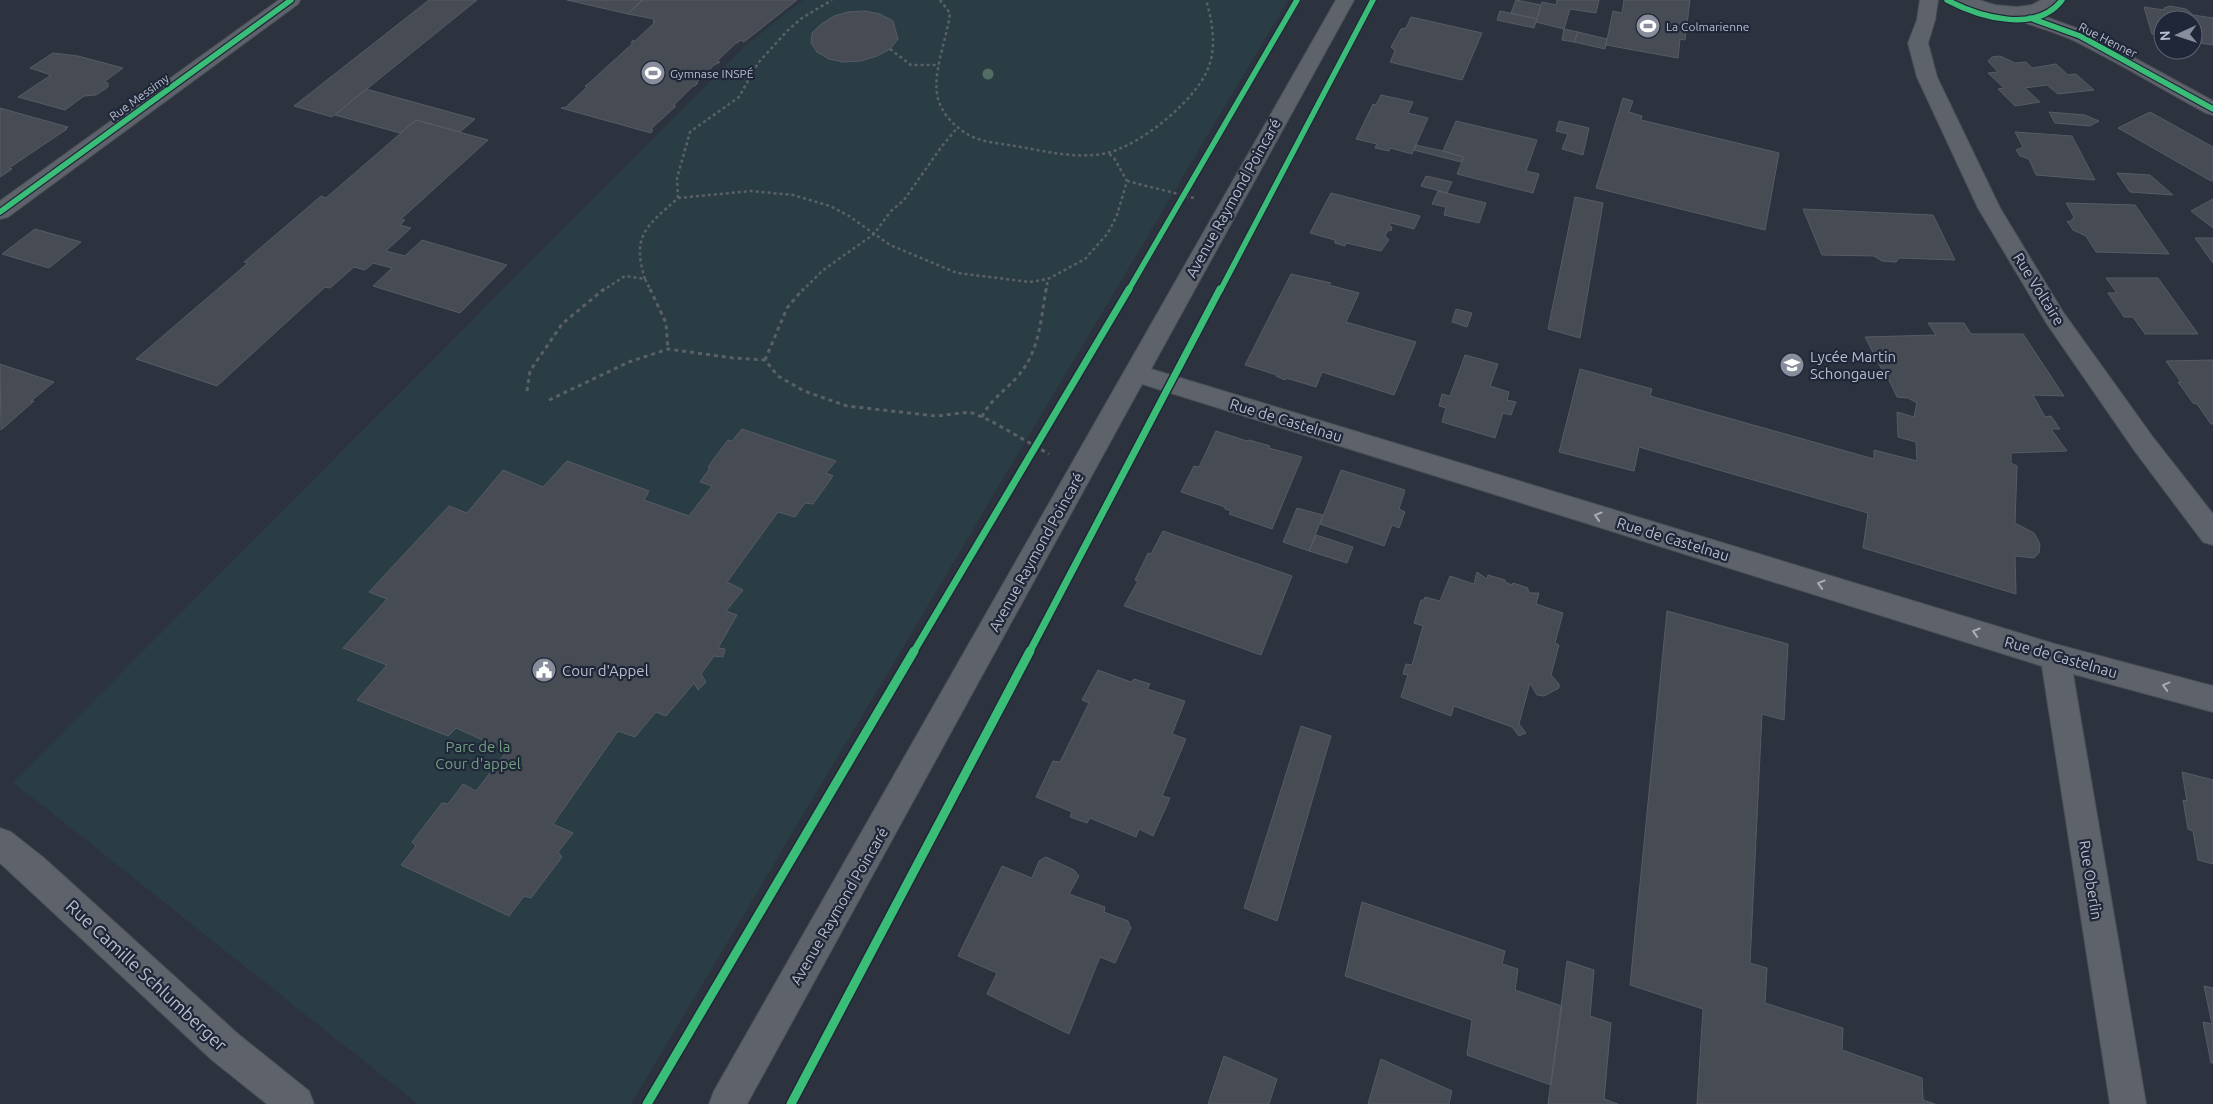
<svg xmlns="http://www.w3.org/2000/svg" width="2213" height="1104" viewBox="0 0 2213 1104" font-family="Ubuntu,sans-serif">
<style>
.green{fill:#2a3d44}
.building{fill:#464b54;stroke:#565b65}
.lines{fill:none;stroke-linecap:round;stroke-linejoin:round}
.minor-casing{stroke:#4a4e56;stroke-width:2}
.path-far1{stroke:#5b6067;stroke-width:2.5;stroke-dasharray:3 3;stroke-linecap:butt}
.path{stroke:#5b6067;stroke-width:3;stroke-dasharray:4 4;stroke-linecap:butt}
.minor{fill:#5e626b;fill-rule:evenodd}
.cycleway-far2-casing{stroke:#202739;stroke-width:8}
.cycleway-far1-casing{stroke:#202739;stroke-width:10}
.cycleway-casing{stroke:#202739;stroke-width:12}
.cycleway-far2{stroke:#3abd76;stroke-width:5.5}
.cycleway-far1{stroke:#3abd76;stroke-width:7}
.cycleway{stroke:#3abd76;stroke-width:9}
.tree{fill:#526e62}
.oneway{stroke:#a7acb9}
.labels{text-anchor:middle;dominant-baseline:central;stroke-width:4.5;stroke-linejoin:round;paint-order:stroke}
.far-poi-label{font-size:12px;fill:#b9becd;stroke:#202739;text-anchor:start}
.far-street-label{font-size:12px;fill:#b9becd;stroke:#202739}
.street-label{font-size:15px;fill:#b9becd;stroke:#202739}
.poi-label{font-size:15px;fill:#b9becd;stroke:#202739;text-anchor:start}
.park-label{font-size:15px;fill:#709e80;stroke:#202739}
.near-street-label{font-size:18px;fill:#b9becd;stroke:#202739}
</style>
<rect width="100%" height="100%" fill="#2d333e"/>
<path class="green" d="M803,0H1288L631,1104H418L13,782L746,45Z"/>
<path class="building" d="M429,0H477L332,117L294,106Z
M567,0H642L628,14Z
M643,0H797L744,42L740,40L738,43H736L717,61L720,62L717,64H715L696,83H698L695,86H693L673,106H676L651,129L653,130L651,133L561,108L566,107L587,87L585,86L588,84L633,43H631L633,40L635,41L655,22H653L654,19L628,14Z
M1516,0L1541,5L1537,19L1511,13Z
M1557,0H1599L1596,13L1570,9L1564,29L1536,22L1542,2L1556,5Z
M1624,0H1690L1685,40L1680,39L1678,58L1606,45L1613,11L1622,13Z
M2170,6L2186,9L2193,15L2213,18V45L2193,42V20H2163V36L2152,34L2144,7L2164,10V8Z
M865,11L880,14L893,21L898,39L890,49L877,56L861,61L843,62L829,59L817,52L811,43L812,33L820,25L834,16L848,12Z
M1500,11L1537,19L1534,28L1497,20Z
M1411,17L1482,33L1462,80L1390,62L1395,51L1391,47L1401,29L1406,28Z
M1564,29L1578,32L1574,42L1562,40Z
M1578,32L1607,39L1605,49L1574,42Z
M53,53L78,56L123,68L104,82L108,83V87L96,95L84,96L65,110L18,97L51,75L30,68Z
M2000,56L2015,63L2026,62L2032,68L2056,64L2068,75L2076,74L2094,90L2058,94L2047,85L2025,88L2040,102L2015,106L1998,89L2004,88L1988,73L1998,72L1988,61L1992,57Z
M366,89L475,119L460,132L416,120L400,133L335,115Z
M1381,95L1413,102L1408,113L1428,118L1412,154L1390,148L1389,151L1375,148L1377,144L1356,139L1373,104L1376,105Z
M1623,98L1633,101L1629,112L1642,116L1641,120L1779,153L1765,230L1596,188Z
M0,108L68,127L65,128L67,129L9,168L12,169L0,177Z
M2049,112L2085,115L2099,121L2090,126L2055,123Z
M2150,112L2213,147V180L2211,181L2118,128Z
M416,120L488,140L401,219L405,220L400,225L411,228L386,251L405,256L422,240L507,265L460,313L373,286L392,268L373,263L365,270L354,267L330,288L325,287L217,386L136,359L248,263L244,262L321,196L326,198Z
M1456,121L1537,140L1526,171L1539,174L1533,193L1457,174L1464,157L1443,151Z
M1559,121L1589,128L1583,155L1562,149L1568,134L1556,131Z
M2015,132L2072,136L2095,180L2036,175L2029,159L2020,156L2016,150L2023,147Z
M1416,145L1443,151L1464,157L1461,162L1414,150Z
M2117,173L2150,175L2173,195L2130,192Z
M1426,176L1452,182L1447,193L1421,186Z
M1438,191L1486,203L1479,223L1444,215L1446,207L1432,204Z
M1331,193L1420,216L1414,229L1391,223L1389,226L1392,227L1391,231L1388,230L1385,236L1389,240L1381,251L1346,243L1345,246L1335,243V240L1310,233Z
M1575,197L1603,203L1580,338L1548,329Z
M2213,199V228L2191,211Z
M2066,203L2135,205L2169,254L2096,252L2086,236L2073,230L2067,221L2070,222L2074,217Z
M1803,209L1933,215L1955,260L1899,258L1896,262L1882,261L1874,256L1822,255Z
M35,229L81,242L49,268L2,254Z
M2195,238H2213V263Z
M1291,274L1331,283L1329,285L1359,293L1346,322L1416,342L1394,395L1322,372L1316,387L1286,378L1285,380L1276,376L1277,375L1245,365Z
M2106,278H2158L2198,334H2145L2133,317H2124L2108,293H2117Z
M1456,309L1472,313L1467,327L1452,322Z
M1928,323H1964L1971,334H2023L2064,396L2033,395L2045,417L2051,416L2060,429H2051L2067,451L2011,453V463L2017,466L2015,523L2034,533L2040,544L2039,553L2034,558L2015,556L2016,594L1863,548L1868,513L1639,447L1634,471L1559,452L1580,369L1652,389L1650,396L1874,459V450L1917,461L1916,442L1898,437L1897,412L1914,417L1917,403L1908,398L1897,397L1889,380H1874L1870,372L1884,374L1865,337L1936,335Z
M1465,355L1498,364L1490,386L1509,392L1507,400L1516,402L1511,415L1503,413L1495,438L1442,422L1446,408L1439,406L1442,394L1450,396Z
M2213,360V424H2211L2197,404L2193,403L2178,382H2181L2166,361Z
M0,364L54,382L31,401H34L1,430Z
M742,429L836,461L826,473L833,476L813,504L805,503L795,517L778,512L727,582L743,590L726,611L737,615L718,648L725,649L723,657L714,656L701,674L706,682L698,690L694,683L666,716L656,712L635,737L618,731L553,824L573,833L558,852L562,857L531,898L524,896L509,916L401,865L416,846L412,842L442,803L448,804L463,784L476,791L507,751L456,728L448,736L357,700L387,665L343,648L387,599L369,592L449,506L467,513L503,470L543,487L567,461L649,491L644,500L689,516L712,486L700,482L710,468L708,467L728,440L732,441Z
M1216,431L1247,441L1249,440L1270,446L1269,448L1302,457L1272,529L1229,514L1231,511L1225,509V507L1181,492L1194,466L1199,467Z
M1341,470L1405,490L1399,509L1405,512L1399,528L1392,525L1384,546L1320,524Z
M1297,508L1323,515L1309,551L1283,542Z
M1163,531L1292,576L1261,655L1124,606L1138,581L1135,580L1148,553L1151,554Z
M1316,535L1353,547L1347,563L1309,551Z
M1477,572L1487,579L1488,575L1505,580V582L1512,585L1513,583L1528,588V591L1531,593H1539L1536,604L1563,613L1555,643L1559,645L1551,675L1559,684V688L1544,696L1537,695L1530,683L1519,724L1526,733L1519,736L1512,727L1454,706L1451,716L1401,697L1408,675L1403,674L1406,664L1412,665L1423,626L1414,623L1421,600H1424L1425,597L1440,601L1450,576L1474,584Z
M1667,611L1788,644L1784,720L1762,714L1750,963L1767,968L1765,1003L1843,1028L1842,1050L1922,1078L1923,1100L1935,1104H1697L1703,1009L1630,985Z
M1098,670L1131,682L1134,679L1150,684L1147,689L1185,701L1172,734L1186,739L1162,796L1170,798L1153,836L1139,829L1136,837L1090,818L1087,823L1070,817L1072,812L1036,797L1053,761L1060,762L1089,703L1082,700Z
M1301,726L1331,736L1277,921L1244,908Z
M2182,772L2213,780V864L2198,860L2193,831L2188,829L2183,800L2187,801Z
M1046,857L1074,870L1079,876L1069,894L1105,907L1104,912L1128,921L1131,928L1115,963L1100,957L1069,1034L987,994L997,973L958,956L1002,866L1032,878L1039,861Z
M1362,902L1505,951L1502,964L1518,969L1515,990L1562,1006L1551,1085L1467,1055L1472,1020L1345,976Z
M1567,961L1594,970L1590,1016L1611,1023L1604,1099L1618,1104H1548Z
M2204,986L2213,988V1063H2211L2203,1022L2212,1024Z
M1224,1056L1277,1079L1269,1104H1208Z
M1381,1059L1452,1091L1449,1104H1368Z"/>
<g class="lines">
<defs>
<path id="minor" d="M279,0H300L298,4L8,217L0,219V201Z
M1336,0H1354L1151,369L2055,644L2213,686V712L2073,674L2146,1104H2110L2042,666L1142,384L747,1104H709L714,1091Z
M1920,0H1938L1935,20L1928,43L1937,77L2000,208L2063,312L2152,436L2213,514V545L2203,542L2134,450L2047,324L1978,208L1917,77L1908,43L1917,20Z
M1953,0H1979L1995,5L2017,7L2032,5L2041,0H2059L2056,8L2038,14L2087,32L2213,101V115L2206,113C2162,89 2119,63 2075,41C2058,33 2039,28 2021,21C2004,15 1963,16 1953,0Z
M0,828L11,832L44,858L238,1034L309,1091L314,1104H267L212,1060L0,863Z"/>
</defs>
<use href="#minor" class="minor-casing"/>
<path class="path-far1" d="M940,0L950,13C947,40 930,77 939,102C944,116 956,128 969,135C981,142 996,143 1009,145C1041,150 1075,160 1107,153C1141,145 1200,98 1210,63C1216,43 1212,20 1206,0
M890,49L911,65H939
M1127,181L1194,198
M678,198L751,191L793,195L830,206L849,216L890,245L957,273L1030,282L1048,279L1085,259L1108,233L1117,215L1127,181L1114,158L1108,153
M645,279C631,235 647,226 678,198L677,178L690,132L739,97L758,63L788,30L802,18L832,0
M602,291L625,276L645,279L651,291
M802,291L822,271L874,234L891,211L904,200L942,146L958,127
M1046,291L1048,279"/>
<path class="path" d="M650,289L666,323L668,349
M765,360L787,308L803,289
M527,391L530,371L562,324L604,289
M549,400L629,362L668,349L733,358L765,360L778,376L804,391L847,406L936,416L970,412L991,421L1049,454
M982,417C990,400 1005,391 1018,376C1039,352 1041,320 1046,289"/>
<use href="#minor" class="minor"/>
<defs>
<path id="cycleway-far2" d="M1947,0C1979,17 2036,34 2062,0
M2030,18L2080,36L2213,109
M0,212L291,0
M1128,291L1297,0
M1220,291L1373,0"/>
<path id="cycleway-far1" d="M913,653L1129,289
M1029,653L1220,289"/>
<path id="cycleway" d="M647,1104L914,651
M791,1104L1030,651"/>
</defs>
<use href="#cycleway-far2" class="cycleway-far2-casing"/>
<use href="#cycleway-far1" class="cycleway-far1-casing"/>
<use href="#cycleway" class="cycleway-casing"/>
<use href="#cycleway-far2" class="cycleway-far2"/>
<use href="#cycleway-far1" class="cycleway-far1"/>
<use href="#cycleway" class="cycleway"/>
</g>
<circle class="tree" cx="988" cy="74" r="5.5"/>
<defs><path id="oneway-chevron" d="M-2-3.5L2.5 0L-2 3.5" fill="none" stroke-width="1.6" stroke-linecap="round" stroke-linejoin="round" transform="scale(1.25)"/></defs>
<g class="oneway">
<use href="#oneway-chevron" transform="translate(1598 516) rotate(-163)"/>
<use href="#oneway-chevron" transform="translate(1821 584) rotate(-163)"/>
<use href="#oneway-chevron" transform="translate(1976 632) rotate(-163)"/>
<use href="#oneway-chevron" transform="translate(2166 686) rotate(-165)"/>
</g>
<defs>
<symbol id="stadium-disc" viewBox="-11 -11 22 22"><circle r="9.5" fill="#888d9b" stroke="#202739"/><path d="M0-5a6.5 5 0 1 0 0 10a6.5 5 0 1 0 0-10ZM-3.5-1.8h7v3.6h-7Z" fill="#fff"/></symbol>
<symbol id="school-disc" viewBox="-11 -11 22 22"><circle r="9.5" fill="#888d9b" stroke="#202739"/><path d="M0-5L7-2L0 1L-7-2ZM-4 1L0 2.5L4 1V4Q0 6-4 4Z" fill="#fff"/></symbol>
<symbol id="civic-disc" viewBox="-11 -11 22 22"><circle r="9.5" fill="#888d9b" stroke="#202739"/><path d="M-.6-6.5H3V-4.5H.6V-3L4-1V1h2V6H-6V1h2V-1L-.6-3ZM-1.2 2.5V6h2.4V2.5Z" fill="#fff"/></symbol>
</defs>
<g fill-rule="evenodd">
<use href="#stadium-disc" x="1634" y="12" width="28" height="28"/>
<use href="#stadium-disc" x="639" y="59" width="28" height="28"/>
<use href="#school-disc" x="1778" y="351" width="28" height="28"/>
<use href="#civic-disc" x="530" y="656" width="28" height="28"/>
</g>
<g class="labels">
<g class="far-poi-label">
<text x="1666" y="26">La Colmarienne</text>
<text x="670" y="73">Gymnase INSPÉ</text>
</g>
<g class="far-street-label">
<text transform="translate(2108 40) rotate(27)">Rue Henner</text>
<text transform="translate(139 97) rotate(-36)">Rue Messimy</text>
</g>
<g class="street-label">
<text transform="translate(1233 198) rotate(-61)">Avenue Raymond Poincaré</text>
<text transform="translate(2039 289) rotate(58)">Rue Voltaire</text>
<text transform="translate(1286 420) rotate(17)">Rue de Castelnau</text>
<text transform="translate(1673 539) rotate(17)">Rue de Castelnau</text>
<text transform="translate(1036 552) rotate(-61)">Avenue Raymond Poincaré</text>
<text transform="translate(2061 657) rotate(16)">Rue de Castelnau</text>
<text transform="translate(2091 880) rotate(81)">Rue Oberlin</text>
<text transform="translate(839 906) rotate(-60)">Avenue Raymond Poincaré</text>
</g>
<g class="poi-label">
<text x="1810" y="356">Lycée Martin<tspan x="1810" dy="17">Schongauer</tspan></text>
<text x="562" y="670">Cour d'Appel</text>
</g>
<g class="park-label">
<text x="478" y="746">Parc de la<tspan x="478" dy="17">Cour d'appel</tspan></text>
</g>
<g class="near-street-label">
<text transform="translate(147 975) rotate(43)">Rue Camille Schlumberger</text>
</g>
</g>
<g transform="translate(2178 35) rotate(267)"><circle r="24" fill="#202739" stroke="#5d6374"/>
<path d="M0-4L9 19L0 12L-9 19Z" fill="#888d9b"/>
<text y="-8" font-size="14" font-weight="bold" text-anchor="middle" fill="#b9becd">N</text>
</g>
</svg>
